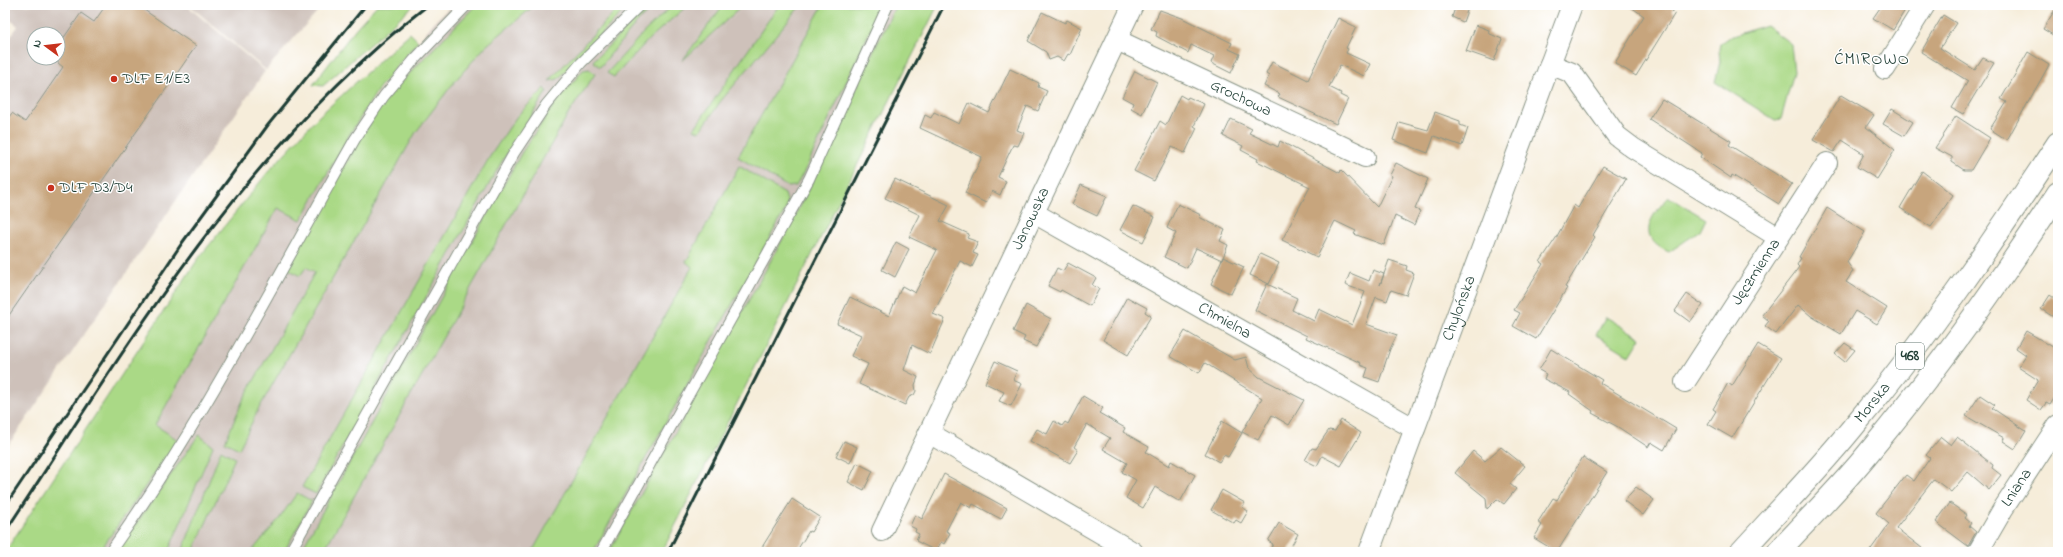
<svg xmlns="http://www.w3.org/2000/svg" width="2063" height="557" viewBox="0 0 2063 557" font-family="'Indie Flower',sans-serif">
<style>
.industrial{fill:#cec1ba;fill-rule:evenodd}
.green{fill:#aad986;stroke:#648b5d}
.building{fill:#c7a57d}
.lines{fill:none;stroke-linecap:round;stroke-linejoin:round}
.service-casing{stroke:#8a9587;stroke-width:12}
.minor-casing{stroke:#8a9587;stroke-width:22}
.primary-casing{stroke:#8a9587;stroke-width:24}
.service{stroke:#fff;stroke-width:10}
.minor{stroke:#fff;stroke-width:20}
.primary{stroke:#fff;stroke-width:22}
.rail{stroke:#1f3d34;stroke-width:3}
.poi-dot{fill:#c8321e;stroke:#fff;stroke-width:1.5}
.labels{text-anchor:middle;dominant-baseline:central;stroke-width:3;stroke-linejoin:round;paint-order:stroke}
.shield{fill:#fff;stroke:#627771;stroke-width:1}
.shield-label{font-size:15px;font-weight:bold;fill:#1f3d34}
.poi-label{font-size:16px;fill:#1f3d34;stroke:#fff;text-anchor:start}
.street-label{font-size:16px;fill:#1f3d34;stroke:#fff}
.neighbourhood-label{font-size:17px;letter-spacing:1px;fill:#1f3d34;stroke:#fff}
</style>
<rect width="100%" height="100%" fill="#fff"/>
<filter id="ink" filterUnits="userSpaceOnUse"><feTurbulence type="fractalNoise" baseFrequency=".025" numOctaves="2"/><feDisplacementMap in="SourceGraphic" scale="8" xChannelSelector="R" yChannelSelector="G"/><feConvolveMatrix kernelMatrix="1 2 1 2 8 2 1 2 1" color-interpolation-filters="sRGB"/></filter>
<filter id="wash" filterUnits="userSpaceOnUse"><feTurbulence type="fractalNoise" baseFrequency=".012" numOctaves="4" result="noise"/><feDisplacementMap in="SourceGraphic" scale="16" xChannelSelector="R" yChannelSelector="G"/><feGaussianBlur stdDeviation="0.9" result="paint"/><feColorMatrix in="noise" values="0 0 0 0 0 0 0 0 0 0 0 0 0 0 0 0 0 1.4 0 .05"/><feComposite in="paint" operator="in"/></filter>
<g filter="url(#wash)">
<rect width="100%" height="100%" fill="#f6edda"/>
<path class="industrial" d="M9,5H186L265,71L5,450V45L18,26L5,16V10ZM34,34H58V58H34Z
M189,5H323L266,70Z
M452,5H923L647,552H99L178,440L155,425L278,208L301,220L348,137L381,88L435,21Z"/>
<path class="green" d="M377,5H414L323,86L313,85L356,28Z
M476,5H535L486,46L455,81L416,132L258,410L239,449L225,442L243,400L315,272L306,267L300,276L288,269L357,144L382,104L402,81Z
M621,5H629L558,79L549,81Z
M650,5H656L640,19L600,67L593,61Z
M673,5H688L649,39L614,77L607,73L644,32Z
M725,5H743L682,61L721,8Z
M779,5H801L720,102L700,132L694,129Z
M823,5H882L806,168L796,186L788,187L738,157Z
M896,5H938L662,552H609L785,235L845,117L862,75Z
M1766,25L1791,44L1794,72L1781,119L1775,120L1715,82L1720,62L1719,49L1720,44L1730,37Z
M410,33L418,41L379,88L348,137L301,220L278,208L155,425L178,440L99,552H5L198,259L268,172L318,117Z
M589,69L595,74L567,116L323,552H300L522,152L554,105L583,70Z
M545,88L547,91L501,163L316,494L302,487L489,158L517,116Z
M739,166L785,194L788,204L783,214L593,552H532L692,267L686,262Z
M1669,197L1706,219L1700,231L1669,252C1636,238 1649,217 1669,197Z
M1606,317L1641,338L1630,356L1596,335Z
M199,435L213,446L168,552H116Z
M221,450L235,458L193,552H182Z
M297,493L312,501L284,552H251L279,519Z"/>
<g id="blocks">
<path class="building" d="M106,5H137L196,46L5,321V122L12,113L25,122L63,67L58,63V46L81,13L94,22Z
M1456,5L1468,8L1463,22L1452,17Z
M1628,5H1676L1672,11L1675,13L1636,76L1615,63L1644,16Z
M1882,5H1908L1893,30L1873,18Z
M2058,5V38L2043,29Z
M1160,10L1182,18L1232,43L1229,49L1240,54L1231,73L1211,63L1214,56L1191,45L1188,53L1156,36L1157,32L1151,29Z
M1042,12L1065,23L1067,20L1082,28L1070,55L1068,54L1064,61L1057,57L1049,60L1046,52L1028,41Z
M1943,15L1956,23L1940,48L1975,70L1983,58L1994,63L1963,114L1952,108L1968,81L1921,52Z
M1338,18L1356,27L1346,48L1348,49L1346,53L1370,64L1364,76L1340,65L1329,87L1341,93L1340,95L1348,99L1336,124L1278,97L1280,94L1264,86L1269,76L1266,74L1272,62L1308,80Z
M1476,25L1489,30L1488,33L1502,39L1494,61L1466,51Z
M2028,52L2049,65L2007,140L1990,129L2007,102L2001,99Z
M1010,69L1039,83L1038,87L1047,91L1038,111L1027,106L1017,130L1024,133L1018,146L1013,145L998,177L1006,181L1000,195L992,191L986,203L965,193L982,157L920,128L925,115L931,118L934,112L959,124L969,103L989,113Z
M1135,71L1157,82L1142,114L1131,108L1133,103L1122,97Z
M1180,95L1187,99L1188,97L1204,104L1194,126L1197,128L1185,153L1172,147L1154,181L1134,171L1160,121L1166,125Z
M1841,95L1874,115L1866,127L1895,150L1877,179L1857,167L1864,154L1842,140L1834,152L1813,140Z
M1662,99L1731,141L1729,145L1792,184L1779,204L1732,175L1731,178L1700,157L1702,153L1649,119Z
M1892,109L1913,122L1904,136L1883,124Z
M1435,112L1460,121V125L1468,128L1462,146L1434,136L1428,153L1393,140L1399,122L1428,130Z
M1956,116L1990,138L1971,170H1964L1952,162V157L1935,148Z
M1231,119L1252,129L1249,133L1278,147L1280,141L1340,173L1341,170L1377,207L1392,176L1390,175L1396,163L1428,179L1415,209L1420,211L1414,225L1395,216L1384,245L1354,234L1356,231L1335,221L1317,257L1282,240L1310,187L1257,161L1258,159L1241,150L1243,146L1223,136Z
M1603,166L1626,179L1593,235L1595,237L1565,287L1567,288L1536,339L1513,326L1520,313L1514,310L1543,264L1540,262L1556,238L1574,205L1578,208Z
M1922,171L1953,195L1931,227L1900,208Z
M895,179L949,205L940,221L969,234L967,238L978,242L973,253L978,255L972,267L960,261L933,314L945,319L930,354L912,345L904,370L918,377L915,385L916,391L914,395L909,397L905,405L859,384L868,364L851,356L861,335L837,324L850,297L889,316L902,286L915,293L937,250L909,237L920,215L885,198Z
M1081,185L1107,196L1097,216L1072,204Z
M1178,204L1201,215L1199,217L1225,230L1220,241L1228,245L1222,260L1196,248L1187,268L1164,257L1176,233L1167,228Z
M1133,206L1155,217L1143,242L1120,230Z
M1827,208L1865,232L1847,262L1853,271L1846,282L1887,308L1877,324L1855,311L1841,334L1811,316L1798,305L1776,334L1765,326L1769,321L1762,315L1799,267L1797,265L1801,258L1799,257Z
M896,242L909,249L895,277L882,270Z
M1260,254L1279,263L1269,284L1250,275Z
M1223,257L1244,267L1231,294L1211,284Z
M1389,260L1407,266L1406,270L1414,273L1406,295L1391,290L1387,301L1376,297L1366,324L1397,335L1390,349L1379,382L1365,377L1368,368L1360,365L1361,363L1306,338L1307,336L1255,310L1267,284L1297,298L1292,310L1314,321L1319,309L1352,325L1365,292L1345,285L1350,273L1369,281L1373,270L1384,274L1380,285Z
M1068,263L1096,278L1092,285L1099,289L1090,306L1061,290L1060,292L1048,286L1057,268L1063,271Z
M1687,294L1703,305L1690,322L1675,311Z
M2050,295L2058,301V320L2041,309Z
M1127,297L1147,308L1145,312L1151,316L1128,355L1103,340Z
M1026,305L1051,319L1036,347L1023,341L1025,337L1013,331Z
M1185,331L1235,360L1246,357L1249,368L1259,377L1304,400L1289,425L1272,415L1258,440L1242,432L1262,398L1205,363L1199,373L1170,356Z
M2026,331L2058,350V392L2050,405L2046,403L2041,410L2026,400L2038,380L2018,367L2026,355L2016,348Z
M1845,343L1855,350L1845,362L1835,354Z
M1758,344L1781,358L1732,438L1708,424L1716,411L1713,409L1728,383L1732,386Z
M1551,349L1602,380L1600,383L1676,429L1664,450L1651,442L1648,447L1618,427L1592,413L1593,411L1569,394L1570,392L1544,379L1546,374L1539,370Z
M995,361L1017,371L1013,380L1022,384L1011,406L999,401L1004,392L985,383Z
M1980,395L1995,405L1992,408L2026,431L2015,449L2003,441L2004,438L1966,416Z
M1083,396L1103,408L1099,413L1125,428L1123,432L1149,447L1146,452L1169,466L1171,461L1195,475L1180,502L1155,487L1143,508L1126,498L1136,480L1122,472L1127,463L1103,449L1110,438L1087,424L1074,447L1078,450L1070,463L1030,441L1037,429L1047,434L1054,421L1062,426L1065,422L1068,424Z
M1341,420L1361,433L1341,466L1322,456L1317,466L1305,460L1312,448L1316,449L1326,434L1329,430L1335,431Z
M1222,421L1242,433L1228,457L1224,455L1219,462L1205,454Z
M1941,437L1951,445L1957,437L1993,465L1992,468L2001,475L1989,490L1968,472L1951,492L1934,479L1896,528L1927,552H1869L1889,524L1876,513L1906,475L1914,481L1930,458L1926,455Z
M844,441L857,447L850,463L836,456Z
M1501,447L1525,466L1510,484L1516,489L1504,504L1497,499L1487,509L1486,498L1455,473L1473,451L1485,461Z
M1583,457L1607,472L1557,552L1534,538L1542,525L1538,522L1553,498L1557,500Z
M857,463L873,471L864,490L848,482Z
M944,474L1007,508L1001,519L973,504L971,508L961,502L946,531L950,533L944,544L941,542L936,551L916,541L919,534L915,532L916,529L910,526L915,515L922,519Z
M1636,487L1654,500L1643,515L1624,501Z
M1222,490L1245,503L1242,507L1248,511L1241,523L1236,520L1234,523L1211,510Z
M792,499L820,517L811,532L809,531L796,552H759Z
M1950,503L1967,515L1965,518L1971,523L1969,526L1976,532L1968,546L1936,522Z
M1279,523L1298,534L1288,552H1269L1273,544L1268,541Z"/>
</g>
</g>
<g filter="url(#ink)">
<use href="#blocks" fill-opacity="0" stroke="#8a9587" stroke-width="1"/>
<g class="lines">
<defs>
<path id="service" d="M110,552C203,422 276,278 355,139L384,96L414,60L467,5
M290,552L514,153L546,105L581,63L640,5
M601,552L809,179L888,5"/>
<g id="minor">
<path id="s1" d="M1117,40L1365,157"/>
<path d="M1550,64L1572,73L1617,136L1633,148L1778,237"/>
<path d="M1885,69L1925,5"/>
<path id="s2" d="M1034,213L1415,429"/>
<path id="s3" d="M1685,382L1827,163"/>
<path d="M929,433L1133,552"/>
<path id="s4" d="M882,531L1133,5"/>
<path id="s5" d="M1369,552L1572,5"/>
<path id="s6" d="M1978,552L2003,509L2058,425"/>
</g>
<g id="primary">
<path id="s7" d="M1741,552C1780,509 1822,466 1858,421C1931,333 1995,238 2058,143"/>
<path d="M1778,552C1809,518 1842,486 1870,451C1938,369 2000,282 2058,193"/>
</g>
</defs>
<use href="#service" class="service-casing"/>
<use href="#minor" class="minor-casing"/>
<use href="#primary" class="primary-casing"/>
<use href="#service" class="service"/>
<use href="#minor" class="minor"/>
<use href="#primary" class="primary"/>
<path class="rail" d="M5,506L182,243L268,125L366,5
M5,532C72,431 136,326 210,230C273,148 346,69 428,5
M668,552L944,5"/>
</g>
</g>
<g class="poi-dot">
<circle cx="114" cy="79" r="4"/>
<circle cx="51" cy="188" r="4"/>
</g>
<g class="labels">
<rect class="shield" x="1896" y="343" width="28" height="26" rx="3"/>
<g class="shield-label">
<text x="1910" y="356">468</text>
</g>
<g class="poi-label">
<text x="122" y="79">DLF E1/E3</text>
<text x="59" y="188">DLF D3/D4</text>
</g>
<g class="street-label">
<text stroke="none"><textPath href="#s1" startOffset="137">Grochowa</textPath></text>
<text stroke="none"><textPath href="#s4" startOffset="346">Janowska</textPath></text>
<text stroke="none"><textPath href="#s3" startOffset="131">Jęczmienna</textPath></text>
<text stroke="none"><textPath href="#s5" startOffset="260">Chylońska</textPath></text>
<text stroke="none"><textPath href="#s2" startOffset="219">Chmielna</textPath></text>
<text stroke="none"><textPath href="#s7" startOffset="199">Morska</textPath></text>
<text stroke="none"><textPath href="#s6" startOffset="75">Lniana</textPath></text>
</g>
<g class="neighbourhood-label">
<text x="1872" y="59">ĆMIROWO</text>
</g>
</g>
<rect width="2063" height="557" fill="none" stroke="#fff" stroke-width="20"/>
<g transform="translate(46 46) rotate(285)"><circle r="19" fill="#ffffff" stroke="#a5b1ae"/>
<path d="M0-3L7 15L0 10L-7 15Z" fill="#c8321e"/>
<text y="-6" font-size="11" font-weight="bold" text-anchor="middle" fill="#1f3d34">N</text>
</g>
</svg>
